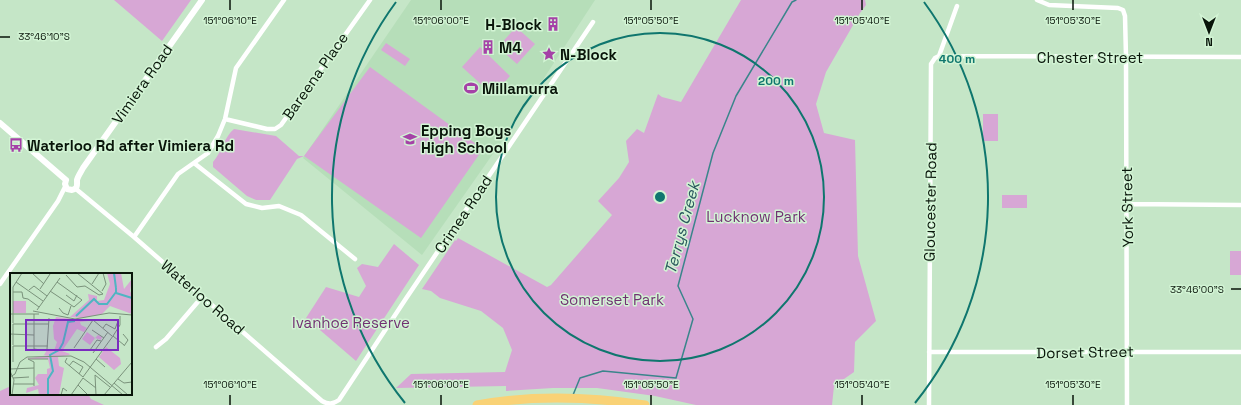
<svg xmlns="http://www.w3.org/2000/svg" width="1241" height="405" viewBox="0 0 1241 405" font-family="'Space Grotesk',sans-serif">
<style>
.built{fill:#b6deb9}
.green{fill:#d7a7d5}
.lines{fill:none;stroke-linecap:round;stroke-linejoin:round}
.stream{stroke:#3a858b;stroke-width:1.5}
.minor{stroke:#fff;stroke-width:4.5}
.tertiary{stroke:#fff;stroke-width:6}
.motorway{stroke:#f9d276;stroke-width:9}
.ticks{fill:none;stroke:#09150a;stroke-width:1.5}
.ring{fill:none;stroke:#0f766e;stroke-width:2}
.labels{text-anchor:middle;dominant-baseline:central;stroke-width:3;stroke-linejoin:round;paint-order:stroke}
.poi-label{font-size:15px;font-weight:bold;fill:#09150a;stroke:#d2f4d4;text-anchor:start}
.street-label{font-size:15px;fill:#09150a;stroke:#d2f4d4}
.park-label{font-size:15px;fill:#713172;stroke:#d2f4d4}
.water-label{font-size:16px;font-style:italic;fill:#2a575d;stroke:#d2f4d4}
.inset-river{fill:none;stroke:#4fb5c2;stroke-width:2}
.inset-road{fill:none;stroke:#7a927b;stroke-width:1}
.view{fill:#7b2cbf;fill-opacity:0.15;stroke:#7b2cbf;stroke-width:2}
.inset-edge{fill:none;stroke:#09150a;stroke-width:2}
.ticks-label{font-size:10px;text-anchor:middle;fill:#09150a;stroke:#d2f4d4;stroke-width:3;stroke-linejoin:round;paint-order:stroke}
.centre{fill:#0f766e;stroke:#d2f4d4;stroke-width:2}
.ring-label{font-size:12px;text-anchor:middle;font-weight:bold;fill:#0f766e;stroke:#d2f4d4;stroke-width:3;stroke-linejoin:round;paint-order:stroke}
</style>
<rect width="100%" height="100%" fill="#c5e6c7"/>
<path class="built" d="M411,0H595L516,121L422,255L303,158Z"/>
<path class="green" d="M114,0H191L162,41Z
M741,0H865L866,5L860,13L826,72L816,104L824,133L855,140L858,256L876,321L855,342L854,372L834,386L832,405H696L655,396L597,388H553L506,391V386L396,388L411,374L505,372L512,350L503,328L481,311L440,298L431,291L422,289L455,240L456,241L458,238L547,287L551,285L612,215L598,201L619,178L629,162L626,141L637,129L644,133L658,94L662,97L681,102Z
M516,27L535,44L517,64L498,47Z
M386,43L410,59L405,66L381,50Z
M480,47L510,76L493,95L462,67Z
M370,67L483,149L421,238L304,156L297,159L270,200H256L247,196L213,167V162C222,152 224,137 234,129L276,136L299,156H304Z
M983,114H998V141H983Z
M1002,195H1027V208H1002Z
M394,244L419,265L356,361L306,318L326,287L359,297L366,286L357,268L362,264L378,267Z
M1230,251H1241V275H1230Z
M11,386V394H88L91,399L104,405H0V391Z"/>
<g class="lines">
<path class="stream" d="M573,395L580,378L603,371L676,378L693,319L678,286L713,153L736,96L792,2L796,0"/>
<path class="minor" d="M1037,0L1049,5L1118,8L1123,10L1125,16L1126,57L1127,405
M939,56L1241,57
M225,119L267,129H275L281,125L370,0
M194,163L246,204L262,208L279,206L301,215L355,259
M76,189L134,237L322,401C329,405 333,404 339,400L405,300L593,22
M1127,204L1241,205
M134,237L178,174L208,153L218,136L225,119L236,68L284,0
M0,284L58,201L65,187
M156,347L166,339L202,297
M929,352H1241
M929,405L931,64L935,58L939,56L957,6"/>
<path class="tertiary" d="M0,123L66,180
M66,180L65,184L67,189L72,190C78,188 77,186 77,180C78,176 81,172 83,168L202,0"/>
<path class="motorway" d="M477,405C531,395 592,397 645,405"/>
</g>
<path class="ticks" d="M230,0V10M441,0V10M651,0V10M862,0V10M1073,0V10M0,37H10M1231,289H1241M230,395V405M441,395V405M651,395V405M862,395V405M1073,395V405"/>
<g class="ring">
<circle cx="660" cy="197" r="164"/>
<path d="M405 403A328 328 0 0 1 396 2M924 2A328 328 0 0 1 915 403"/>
</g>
<defs>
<symbol id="building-bare" viewBox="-9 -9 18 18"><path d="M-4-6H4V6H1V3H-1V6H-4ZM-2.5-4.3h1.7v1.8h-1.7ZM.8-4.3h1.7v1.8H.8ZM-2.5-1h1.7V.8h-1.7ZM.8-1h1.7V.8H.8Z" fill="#a541a7" stroke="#d2f4d4" stroke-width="2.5" paint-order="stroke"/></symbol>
<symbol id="sight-bare" viewBox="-9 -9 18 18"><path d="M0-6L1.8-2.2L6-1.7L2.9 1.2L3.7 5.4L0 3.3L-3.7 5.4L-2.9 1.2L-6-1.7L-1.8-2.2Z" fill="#a541a7" stroke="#d2f4d4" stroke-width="2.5" paint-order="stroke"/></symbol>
<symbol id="stadium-bare" viewBox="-9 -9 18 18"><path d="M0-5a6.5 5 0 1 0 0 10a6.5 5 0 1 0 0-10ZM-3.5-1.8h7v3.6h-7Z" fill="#a541a7" stroke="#d2f4d4" stroke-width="2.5" paint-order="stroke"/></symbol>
<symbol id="school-bare" viewBox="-9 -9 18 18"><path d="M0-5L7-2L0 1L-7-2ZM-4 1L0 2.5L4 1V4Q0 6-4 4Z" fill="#a541a7" stroke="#d2f4d4" stroke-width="2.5" paint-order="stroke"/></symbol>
<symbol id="bus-bare" viewBox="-9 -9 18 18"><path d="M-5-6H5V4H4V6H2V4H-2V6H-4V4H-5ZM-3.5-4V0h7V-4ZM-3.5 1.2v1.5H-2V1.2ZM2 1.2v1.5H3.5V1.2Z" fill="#a541a7" stroke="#d2f4d4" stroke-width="2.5" paint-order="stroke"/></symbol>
</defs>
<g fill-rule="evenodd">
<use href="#building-bare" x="543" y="14" width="20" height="20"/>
<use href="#building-bare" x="478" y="37" width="20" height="20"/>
<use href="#sight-bare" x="539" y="44" width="20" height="20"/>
<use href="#stadium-bare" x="461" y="78" width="20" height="20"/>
<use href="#school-bare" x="400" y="129" width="20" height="20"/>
<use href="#bus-bare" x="6" y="135" width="20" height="20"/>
</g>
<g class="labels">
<g class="poi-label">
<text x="542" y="24" text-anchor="end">H-Block</text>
<text x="499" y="47">M4</text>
<text x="560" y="54">N-Block</text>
<text x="482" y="88">Millamurra</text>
<text x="421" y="130">Epping Boys<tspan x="421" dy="17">High School</tspan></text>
<text x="27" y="145">Waterloo Rd after Vimiera Rd</text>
</g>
<g class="street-label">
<text x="1090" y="57">Chester Street</text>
<text transform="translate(315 76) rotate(-55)">Bareena Place</text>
<text transform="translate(142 84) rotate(-55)">Vimiera Road</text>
<text transform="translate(930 202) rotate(-89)">Gloucester Road</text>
<text transform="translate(1127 207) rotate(-91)">York Street</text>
<text transform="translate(463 214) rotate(-56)">Crimea Road</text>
<text transform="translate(203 297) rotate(41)">Waterloo Road</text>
<text transform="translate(1085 352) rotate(-1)">Dorset Street</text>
</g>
<g class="park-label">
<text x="756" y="216">Lucknow Park</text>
<text x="612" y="299">Somerset Park</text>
<text x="351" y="322">Ivanhoe Reserve</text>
</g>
<g class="water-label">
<text transform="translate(682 228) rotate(-75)">Terrys Creek</text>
</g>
</g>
<g transform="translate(10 273)">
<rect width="122" height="122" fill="#c5e6c7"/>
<path d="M97,0H111L114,16L122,6L120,18L122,22V41L100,33L92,41L72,45L60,44L79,27L78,21L87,23V28L94,27L100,11ZM3,28H16V40H3ZM46,44L79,48L70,49L71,52L77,55L74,59L67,56L52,78L60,81L59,82L48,84L49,93L54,95L49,122H29L28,116L16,120L17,115L29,112L25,105L28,101H37V96L40,95L38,86H15L38,82H34L37,77L44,78L47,69L44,66L43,53ZM77,59L85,65L88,62L92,64L91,67L85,65L80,72L72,66ZM96,74L110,85L111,91L104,97L89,84Z" fill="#d7a7d5"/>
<path class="inset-river" d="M104,0L106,15M106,20L122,25M66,43L84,26L89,31H97L106,19V15M38,122V106L43,98L40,82L49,77L53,70L58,49L65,48"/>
<path class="inset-road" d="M22,0L34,11M56,2L67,14L75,13L89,22L93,21L67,0M6,9L33,28M82,11L89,0M30,16L40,1M19,17L24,13L37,23M40,18L64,34L72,27L47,9M92,18L96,11L93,0M3,19H12L13,25L18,26L29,34M56,22L64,28L67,22M49,35L53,40L58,42L61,33M27,37L50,5M23,38L65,46L99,40L122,42M0,41H29M24,41V76L31,77M3,50V14L12,0M3,51H39M3,51V72M93,55L96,51L105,56L108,48M82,57L94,65M0,61L24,62M113,61L118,67L114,73M103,63L110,52V43M103,63L114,72M3,73H38M3,73V89M64,75L83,47L102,63M37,76L39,45M80,77L87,67L91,68M83,80L98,59M57,85L55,89L73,104M18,86L24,89V113M18,86H38M86,86L95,94M59,93L63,88L73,94L69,101M0,96L24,95M0,98L4,107L2,122M85,102L86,122M85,102L100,114M0,104L5,101L10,89L17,84L61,83L74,89L113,122M73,104L103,63M3,105L19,104M73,105L86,115M108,106L114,110L122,109M104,110L118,122M3,111H24M68,112L78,122M51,122L53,115L57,118M61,122L73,105M94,122L122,89"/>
<path class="view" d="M16,47H108V77H16Z"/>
<rect width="122" height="122" class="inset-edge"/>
</g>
<g class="ticks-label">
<text x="230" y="24">151°06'10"E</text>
<text x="441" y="24">151°06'00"E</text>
<text x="651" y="24">151°05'50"E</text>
<text x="862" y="24">151°05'40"E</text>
<text x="1073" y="24">151°05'30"E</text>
<text x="44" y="40">33°46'10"S</text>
<text x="1197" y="293">33°46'00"S</text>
<text x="230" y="388">151°06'10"E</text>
<text x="441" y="388">151°06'00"E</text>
<text x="651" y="388">151°05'50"E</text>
<text x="862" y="388">151°05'40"E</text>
<text x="1073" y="388">151°05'30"E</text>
</g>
<circle cx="660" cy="197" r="6" class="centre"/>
<g class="ring-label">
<text x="957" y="63">400 m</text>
<text x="776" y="85">200 m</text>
</g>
<g transform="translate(1209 32) rotate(180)" stroke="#d2f4d4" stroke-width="3" paint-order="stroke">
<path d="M0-3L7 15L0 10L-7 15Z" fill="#09150a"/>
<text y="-6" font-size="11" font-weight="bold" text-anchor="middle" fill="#09150a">N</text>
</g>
</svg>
